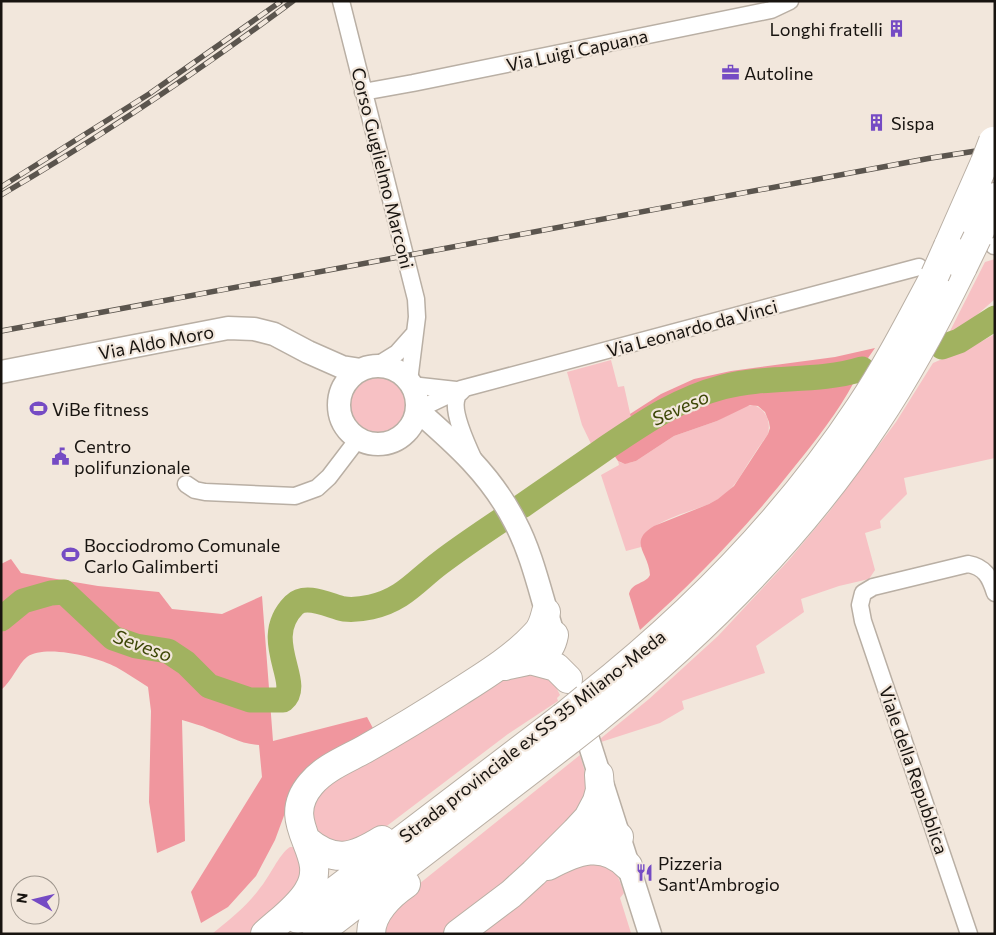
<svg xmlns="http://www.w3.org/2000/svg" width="996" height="935" viewBox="0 0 996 935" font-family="Commissioner,sans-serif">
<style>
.green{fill:#f7c1c4}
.forest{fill:#f0969e}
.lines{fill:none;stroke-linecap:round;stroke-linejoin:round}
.river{stroke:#a1b260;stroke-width:25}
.street-casing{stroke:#b9afa4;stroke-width:19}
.secondary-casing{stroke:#b9afa4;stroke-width:25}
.highway-casing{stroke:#b9afa4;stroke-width:30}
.street{stroke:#fff;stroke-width:16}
.secondary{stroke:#fff;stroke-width:22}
.highway{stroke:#fff;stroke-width:28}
.rail-casing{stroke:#5b554e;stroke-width:5.5}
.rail{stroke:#f2e7dc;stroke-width:4;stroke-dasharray:11;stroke-linecap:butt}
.highway-bridge-casing{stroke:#b9afa4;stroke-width:30;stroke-linecap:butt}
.highway-bridge{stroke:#fff;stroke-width:28}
.labels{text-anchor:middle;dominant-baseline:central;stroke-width:4.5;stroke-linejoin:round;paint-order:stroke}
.poi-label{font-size:18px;fill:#181410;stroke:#f2e7dc;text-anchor:start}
.street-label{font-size:18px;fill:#181410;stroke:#f2e7dc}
.water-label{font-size:19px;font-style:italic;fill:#3d4707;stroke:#f2e7dc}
</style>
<rect width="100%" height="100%" fill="#f2e7dc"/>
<path class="green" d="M995,259V299L968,323L949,333L985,262Z
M995,334V458L904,478L907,494L880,521L881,528L865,533L875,570L869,579L839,586L801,599L804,612L756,646L765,673L682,701L684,709L660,723L601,742L600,739L649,699L718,636L788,561L829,512L896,422L933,363L975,345Z
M611,360L618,387L624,386L632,422L593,448L582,425L567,372Z
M345 404a31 31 0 1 1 62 0a31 31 0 1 1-62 0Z
M754,405C766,410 771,421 768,434C764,440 759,446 755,453C740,474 735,493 709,504C691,512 639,523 641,547L626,551L601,475L619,465L618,461C623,465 630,463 636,461L674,436L717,421L745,406Z
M537,670L554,683L560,695L557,698L558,701L508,734L367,841L345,849L314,834L310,802L316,791L505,676Z
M580,755L587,779L586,792L576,816L473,912L444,934H378L404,896Z
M290,847H295L307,872L284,907L249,934H212C229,920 247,906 260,888C269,878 279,854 290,847Z
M588,859C612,868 616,867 624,893L620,898L631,933L472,934L543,881Z"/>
<path class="forest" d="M875,348L868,358C810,377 745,369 688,390C668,398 650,411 632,422L630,414L661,394L694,379L731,371L835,357Z
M854,382C838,412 816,440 795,466C748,526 696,580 640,630L629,594C632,582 646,584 650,575C649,553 627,542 654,526L709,504L718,499L734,486L768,434L770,428L769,422L765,412L758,406L750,405L717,421L674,436L636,461L625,464L618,461L614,455L620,446L686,407L729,393L745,389L778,385H828Z
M11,559L21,573L98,586L159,592L172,609L222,614L262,596L273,741L367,717L375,732L292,794L275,840L256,876L228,907L201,923L191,892L262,777L259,745C240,744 227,735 209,729C201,725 191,723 182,720L185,841L157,853L149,802L151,711L148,687C137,680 127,673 116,667C97,657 45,644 27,657C18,664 12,681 1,690V564Z"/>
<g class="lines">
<path class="river" d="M942,347L959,341L995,318
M522,506C549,487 576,469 603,450C643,423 677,399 723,387C769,375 817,383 862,369
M1,619L23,601L51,593L64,592L113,638L136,646L168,651L186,663L209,686L250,700H283C304,683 259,640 294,605C306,593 330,606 344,609C353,610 362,609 371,607C403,600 416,581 440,563C461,547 482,533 503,519"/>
<defs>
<path id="street" d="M341,1L416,299L417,317L409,381
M363,92L413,83L771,10L790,1
M994,246H995
M376,366L397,353L413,335
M411,385L456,390
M465,388C462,391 458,394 457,397C451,411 468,447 474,460
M417,410L461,389L919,267
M186,484L195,490L205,492L295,496L317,488L329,477L358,439
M969,934L863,621L860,605L863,593L873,587L968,564C985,567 990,577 995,593"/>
<path id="secondary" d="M339 405a39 39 0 1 1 78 0a39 39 0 1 1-78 0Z
M1,372L228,328L254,329L274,334L308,352L342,367L361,370
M417,410C456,444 491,475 515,522C532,554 540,592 551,627
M580,714L650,934"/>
<path id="highway" d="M977,238L995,197
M948,246L985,162
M530,660L556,667L568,679
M505,666C527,660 549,662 554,635
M586,698C691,615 786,519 860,407C888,365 911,320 935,275
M594,721C701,635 800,537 876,422C909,373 937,320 963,267
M576,831C594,824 605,821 619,837
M306,840C334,864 353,858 382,840
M548,866C576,851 603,840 628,866
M298,919L563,717
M265,934C279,921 298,908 308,891C332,853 276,825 311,784C324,768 347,759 365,749C397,731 428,712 459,692C484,676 515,657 535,635C542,629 544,620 546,612
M317,934L571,739
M371,934C371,913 390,895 406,884
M458,934L511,894L534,873L576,831L588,818L597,801L600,790L599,775"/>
</defs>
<use href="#street" class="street-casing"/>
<use href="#secondary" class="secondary-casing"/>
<use href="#highway" class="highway-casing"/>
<use href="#street" class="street"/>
<use href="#secondary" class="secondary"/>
<use href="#highway" class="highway"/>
<defs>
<path id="rail" d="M1,187L149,94L280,2
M1,195C102,136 199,71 293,1
M1,331L931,158L995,148"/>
</defs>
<use href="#rail" class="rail-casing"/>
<use href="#rail" class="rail"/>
<defs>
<path id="highway-bridge" d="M985,162L993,141
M963,267L977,238
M935,275L948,246
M563,717L586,698
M571,739L594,721"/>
</defs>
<use href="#highway-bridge" class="highway-bridge-casing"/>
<use href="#highway-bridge" class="highway-bridge"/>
</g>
<defs>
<symbol id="building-bare" viewBox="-9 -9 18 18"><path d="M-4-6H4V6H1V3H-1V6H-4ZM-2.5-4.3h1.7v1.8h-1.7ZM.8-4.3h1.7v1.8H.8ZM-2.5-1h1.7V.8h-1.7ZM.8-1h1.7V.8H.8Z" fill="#754bc4" stroke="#f2e7dc" stroke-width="2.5" paint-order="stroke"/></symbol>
<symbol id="office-bare" viewBox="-9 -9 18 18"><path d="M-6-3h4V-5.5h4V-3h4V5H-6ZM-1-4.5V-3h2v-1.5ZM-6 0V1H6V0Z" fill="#754bc4" stroke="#f2e7dc" stroke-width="2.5" paint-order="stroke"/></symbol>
<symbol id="stadium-bare" viewBox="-9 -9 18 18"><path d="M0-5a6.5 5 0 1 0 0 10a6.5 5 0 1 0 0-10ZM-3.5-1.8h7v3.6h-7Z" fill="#754bc4" stroke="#f2e7dc" stroke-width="2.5" paint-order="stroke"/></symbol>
<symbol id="civic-bare" viewBox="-9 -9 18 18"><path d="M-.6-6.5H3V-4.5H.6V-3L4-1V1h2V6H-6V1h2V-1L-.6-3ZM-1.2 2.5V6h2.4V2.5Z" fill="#754bc4" stroke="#f2e7dc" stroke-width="2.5" paint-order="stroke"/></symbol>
<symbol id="restaurant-bare" viewBox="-9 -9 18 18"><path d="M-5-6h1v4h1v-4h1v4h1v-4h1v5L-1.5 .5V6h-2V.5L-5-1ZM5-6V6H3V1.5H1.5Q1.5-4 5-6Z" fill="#754bc4" stroke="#f2e7dc" stroke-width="2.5" paint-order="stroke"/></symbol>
</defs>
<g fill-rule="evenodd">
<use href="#building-bare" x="884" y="16" width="25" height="25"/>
<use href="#office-bare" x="718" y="60" width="25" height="25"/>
<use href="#building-bare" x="864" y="110" width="25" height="25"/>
<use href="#stadium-bare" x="26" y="396" width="25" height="25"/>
<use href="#civic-bare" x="48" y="444" width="25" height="25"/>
<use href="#stadium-bare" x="58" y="542" width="25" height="25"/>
<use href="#restaurant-bare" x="632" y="860" width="25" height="25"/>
</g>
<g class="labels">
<g class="poi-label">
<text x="883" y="29" text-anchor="end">Longhi fratelli</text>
<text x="744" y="73">Autoline</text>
<text x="891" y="123">Sispa</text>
<text x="52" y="409">ViBe fitness</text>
<text x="74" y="446">Centro<tspan x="74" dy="21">polifunzionale</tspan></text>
<text x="84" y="545">Bocciodromo Comunale<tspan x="84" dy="21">Carlo Galimberti</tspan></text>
<text x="658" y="863">Pizzeria<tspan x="658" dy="21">Sant'Ambrogio</tspan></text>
</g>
<g class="street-label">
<text transform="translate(577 50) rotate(-12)">Via Luigi Capuana</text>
<text transform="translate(383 168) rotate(76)">Corso Guglielmo Marconi</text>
<text transform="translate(692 328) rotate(-15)">Via Leonardo da Vinci</text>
<text transform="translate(156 342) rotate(-11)">Via Aldo Moro</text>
<text transform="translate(532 736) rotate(-38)">Strada provinciale ex SS 35 Milano-Meda</text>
<text transform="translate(914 770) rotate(71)">Viale della Repubblica</text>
</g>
<g class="water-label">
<text transform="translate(680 407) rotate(-24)">Seveso</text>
<text transform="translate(143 645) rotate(20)">Seveso</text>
</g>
</g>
<rect width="996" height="935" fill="none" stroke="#181410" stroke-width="5"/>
<g transform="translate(35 900) rotate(278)"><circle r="24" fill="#f2e7dc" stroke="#9b938a"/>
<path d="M0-4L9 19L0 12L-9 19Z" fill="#754bc4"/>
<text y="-8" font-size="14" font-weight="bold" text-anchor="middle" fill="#181410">N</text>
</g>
</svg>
